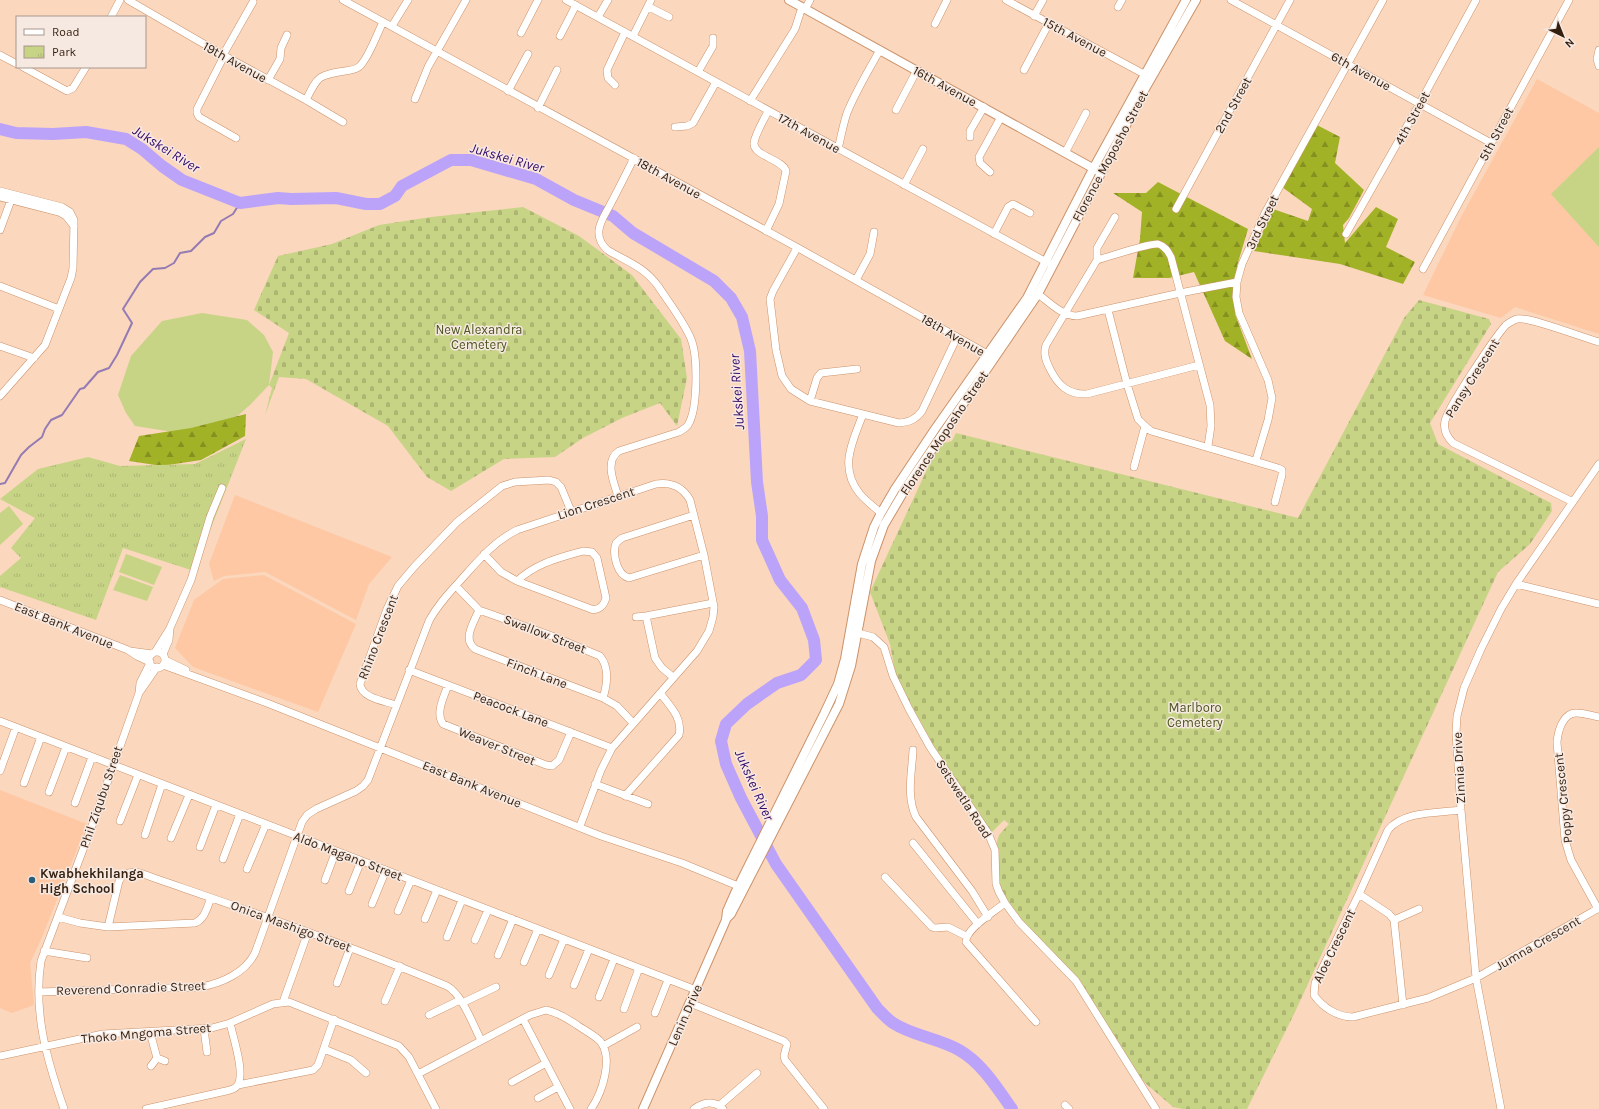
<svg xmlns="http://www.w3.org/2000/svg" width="1599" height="1109" viewBox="0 0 1599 1109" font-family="Karla,sans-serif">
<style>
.built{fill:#fdc8a3}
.grass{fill:#c7d486}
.forest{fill:url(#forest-firs)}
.cemetery{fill:url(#cemetery-stones)}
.park{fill:url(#park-tufts)}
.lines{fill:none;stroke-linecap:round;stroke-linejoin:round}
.stream{stroke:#947bb3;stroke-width:2}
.river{stroke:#bca3fa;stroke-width:12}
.minor-casing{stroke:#cb936a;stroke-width:8}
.tertiary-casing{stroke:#cb936a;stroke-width:10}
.minor{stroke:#fff;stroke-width:7}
.tertiary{stroke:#fff;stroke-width:8}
.poi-dot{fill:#2b5d7a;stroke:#f6e9e1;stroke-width:1.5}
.labels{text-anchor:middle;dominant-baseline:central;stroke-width:3;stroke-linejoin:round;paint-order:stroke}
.street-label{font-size:13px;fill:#351f0e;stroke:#f6e9e1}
.park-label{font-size:13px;fill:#4d5521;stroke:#f6e9e1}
.poi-label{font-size:13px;font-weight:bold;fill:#351f0e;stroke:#f6e9e1;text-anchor:start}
.water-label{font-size:14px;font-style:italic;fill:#36086a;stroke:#f6e9e1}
</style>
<defs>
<pattern id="forest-firs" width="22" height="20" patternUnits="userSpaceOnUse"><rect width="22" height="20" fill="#a2b227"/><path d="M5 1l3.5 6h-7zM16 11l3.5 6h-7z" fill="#859020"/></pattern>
<pattern id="cemetery-stones" width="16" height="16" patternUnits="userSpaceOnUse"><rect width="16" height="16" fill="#c7d486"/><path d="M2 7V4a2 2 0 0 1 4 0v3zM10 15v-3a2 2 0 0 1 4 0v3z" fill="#acb672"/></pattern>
<pattern id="park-tufts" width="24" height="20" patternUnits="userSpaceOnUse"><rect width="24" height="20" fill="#c7d486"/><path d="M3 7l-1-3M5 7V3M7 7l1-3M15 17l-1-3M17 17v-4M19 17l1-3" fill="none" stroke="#acb672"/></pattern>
</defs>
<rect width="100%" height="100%" fill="#fbd7be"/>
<path class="built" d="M1537,79L1599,113V334L1515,307L1501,318L1423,295L1461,217Z
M235,495L392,557L369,584L356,620L265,572L224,576L214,581L209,564Z
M264,575L356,624L318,712L193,667L175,648L194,600L223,579Z
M0,790L87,824L42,937L30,963L34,1005L12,1013L0,1008Z"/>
<path class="grass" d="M1599,147V247L1551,194Z
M202,313L247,320L264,335L273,352L269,385L250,405L226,426L173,432L135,426L126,413L118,395L131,356L162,321Z
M9,506L23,524L0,545V513Z
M126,554L162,567L154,585L119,572Z
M120,575L153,587L147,601L113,590Z"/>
<path class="forest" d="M1315,124L1340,137L1335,163L1364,190L1349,218L1343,225L1345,243L1376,207L1398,219L1386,247L1415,262L1403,284L1340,264L1254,251L1273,209L1308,221L1312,209L1282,187Z
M1158,182L1248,229L1237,266L1235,314L1252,359L1225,341L1194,272L1169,278H1133L1140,239L1142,212L1113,193H1146Z
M246,414L245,436L201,460L162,466L129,461L139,436L191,428Z"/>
<path class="cemetery" d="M523,207L579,236L632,275L681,339L687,378L677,426L660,403L622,418L583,438L555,457L504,459L451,491L427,477L388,426L306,379L279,377L265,415L272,388L269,385L289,333L254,310L278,256L332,244L379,225L431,217Z
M1419,300L1489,319L1491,324L1430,423L1438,444L1551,503L1552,511L1530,544L1498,572L1295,1012L1247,1109H1183L1173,1107L1144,1082L1075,979L1013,913L997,887L996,845L999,835L1009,824L1004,820L991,833L946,768L896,677L890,644L870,592L936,450L941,444L952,441L956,433L1298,518L1404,318Z"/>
<path class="park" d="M246,439L194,571L123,548L96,620L0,587V576L21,558L11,548L35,518L0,499L38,469L88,457L120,466L195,464Z"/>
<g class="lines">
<path class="stream" d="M0,484L5,483L21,455L29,447L42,437L45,429L51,420L62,415L80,389L84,388L98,372L109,368L117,355L132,323L123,309L140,282L153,269L165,268L174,263L180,253L191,251L205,237L214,233L221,221L233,214L240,203"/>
<path class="river" d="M0,129L16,133L53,134L86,132L126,139L142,149L162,166L182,180L240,203L278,198L291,199L336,198L366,204H380L395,196L402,186L451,160H471L536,179L574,200L613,216L633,233L714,281L731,298L742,317L750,351L757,482L762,516V540L780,580L802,608L814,640L816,660L801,675L777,683L747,704L726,724L721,741L726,764L741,798L776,864L877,1008C882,1013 887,1019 893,1023C913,1036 938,1038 959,1050C982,1063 997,1088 1012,1109"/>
<defs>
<path id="minor" d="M128,0L223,55L306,100L343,122
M343,0L800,249L991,356
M566,0L1050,264
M1006,0L1144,74
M1231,0L1491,143
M649,7L669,17
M1118,7L1122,0
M805,9L810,0
M1034,16L1043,0
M111,17L120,0
M598,17L608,0
M935,24L947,0
M392,26L408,0
M521,33L538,0
M560,36L576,5
M633,36L651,0
M1599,50L1597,59L1599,66
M0,55L17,64
M223,55L253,2
M224,56L197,109V113L199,117L236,138
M23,67L67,91L73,88L86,67
M1024,70L1049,23
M698,72L713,46V38
M268,80L280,59L281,48L287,35
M615,85L608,78L607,70L625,32
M508,91L528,54
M415,99L428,67L466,0
M306,100C318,76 318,75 345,71C350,70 356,70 360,66C369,57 377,34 383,22
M750,101L795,29L802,7
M538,108L557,70
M896,110L917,70
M675,127L687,126L693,123L716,82
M970,137V131L984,107
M838,149C841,137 843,125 847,113C856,91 868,71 880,50
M1065,153L1086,113
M990,172L980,163L979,157L1001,117
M904,185L923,149
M0,191L62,207L70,212L74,220L73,268L71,278L45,345L0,396
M0,197L59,212L66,216L74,226
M1176,209L1290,0
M1115,217L1097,248V260L1046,345C1043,354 1046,361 1050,369C1058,385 1068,395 1087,394L1199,365
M0,230L11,200
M766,231L779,204L786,171C782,159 753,156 754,143C755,134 764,120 768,111
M994,234L1008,207L1013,204L1030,213
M1346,234L1420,103L1476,0
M797,248L773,291L770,299L776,350L782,376L791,389L810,401L899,423C909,422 915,420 922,411L957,337
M1097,260C1109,257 1148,243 1158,244C1165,246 1168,251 1171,257L1210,405L1211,426L1208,446
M1423,269L1569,0
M856,280L870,254L874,232
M0,286L59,309
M1038,294C1049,302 1062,316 1077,316L1180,293L1237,282
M1108,310L1127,384L1138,419L1145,426L1151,431L1278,468L1282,470V475L1275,502
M0,346L34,358
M810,401L817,378L821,373L857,369
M863,414C853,441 838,467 860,494C866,501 874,507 881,513
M1256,460L1268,420L1272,398L1268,380L1239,313L1236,297L1237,282L1242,264L1265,213L1383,0
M1134,467L1145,426
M618,496C614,483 604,461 619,451L679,432C682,430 686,428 688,425C698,409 698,356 691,339C683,320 669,303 658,286C644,267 628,262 609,251C602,246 598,238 599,230C600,221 606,213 610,205C618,190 626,174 634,158
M1573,502L1453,443C1447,437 1443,430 1445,421C1448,407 1495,337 1506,325C1509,323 1513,320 1517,319C1528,316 1584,338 1599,342
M694,515L622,538L616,543C612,554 617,575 629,578L704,555
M583,551L592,552L597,558L606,598C604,605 599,611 591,609L517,581C536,563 559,558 583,551Z
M484,554L501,572L517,581
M1516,584L1599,604
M456,586L479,610L552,636L600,656C610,668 607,685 603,698
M0,600L128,650L137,656L150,662
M479,610C474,622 462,639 475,649L603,698L617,706L633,723
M636,617L646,616
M858,633L873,637L884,647L893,676L909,709L930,747L988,833L995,850L996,884L999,892L1005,903L1019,922L1076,981L1156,1109
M130,651L152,654
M155,652L170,628L191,580L210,517L222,488
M149 660a8 8 0 1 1 16 0a8 8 0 1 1-16 0Z
M163,654L169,640L170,628
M165,660L186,670
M163,665L267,703L601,836L682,863L743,888
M409,670L612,748
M673,677L662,668L655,658L646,616L713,603
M448,685C444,697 435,713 443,724L546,765L552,766L559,760L571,732
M139,693L157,667
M396,705C385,701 361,698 360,684L387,609L398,586L414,567L457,522L502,486L515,482L549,480L556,482L561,487L571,511
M0,721L696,990
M913,750C912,772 906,796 916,817L972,891L988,917
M0,771L16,727
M24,783L41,737
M595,784L648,804
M49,792L66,747
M625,796L679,735C683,718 670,706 660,693
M75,803L92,757
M1461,810C1438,813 1403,811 1388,830L1359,894L1315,983L1314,995C1323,1008 1338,1017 1353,1017L1428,998L1476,978L1599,908
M120,821L138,775
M145,835L162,784
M171,838L189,795
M913,843L978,924
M200,847L216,805
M223,859L240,814
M247,869L266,824
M885,877L932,927L935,928L948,927L966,936
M325,880L336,851
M349,891L361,861
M1359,894L1389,914L1394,920L1403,1005
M1005,903C995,911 965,929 966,942L1036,1022
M372,904L386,870
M1598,909L1571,860L1565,840L1557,742C1558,731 1563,712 1577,713C1584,713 1592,716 1599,717
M398,911L411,880
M58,917L80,923L108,927L195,923C205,919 207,907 211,898
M425,919L437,890
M1394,920L1419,909
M108,927L119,881C124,872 131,871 140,873C243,909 347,944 447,986C462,994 473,1025 481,1040
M447,937L462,900
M475,940L488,910
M44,951L87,958
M498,955L513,919
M524,962L538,929
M549,975L564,939
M337,983L350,948
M574,985L589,949
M39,992L201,987C222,983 245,973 255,953L302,822L307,815L316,809L356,791L363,786L368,780L429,621C437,606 448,594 459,582C477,562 493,542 517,530L656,484C671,482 682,486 690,500L704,555L714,607L713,617L709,631L697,651L612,748L601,770L580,826
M599,997L614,959
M385,1001L400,966
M283,1002L308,932
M462,1003L496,987
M690,1003L784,1041L787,1044L784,1056L785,1060L824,1109
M624,1009L639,968
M655,1013L668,980
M429,1015L460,1000
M523,1019L570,1109
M204,1029L207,1052
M150,1032L157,1058
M603,1046L637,1027
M324,1049L351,1060L366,1073
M0,1056L103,1034L212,1028L230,1023L273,1004L289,1002L399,1046L409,1057L436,1109
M157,1058L165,1061
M151,1066L157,1058
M418,1074L530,1015L546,1010C557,1012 568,1019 577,1025C584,1030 594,1035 600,1041C614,1058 602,1093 591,1109
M512,1082L546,1063
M238,1085L313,1070L318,1065L334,1019
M538,1098L558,1087
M720,1105L757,1073
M1065,1105L1069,1109
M64,1109C47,1060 33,1013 41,961L93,823L139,693L140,683L150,663
M146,1109L226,1091C230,1090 235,1089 237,1086C246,1075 233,1037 230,1023
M694,1109C703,1102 715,1100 723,1109
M1501,1109L1476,978L1461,810L1456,733L1457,716L1464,688L1481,649L1501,609L1516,584L1599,464"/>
<path id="tertiary" d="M789,0L1098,171
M726,919L731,914L839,704L851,666L871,561L884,525L907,486L1038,294L1146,87L1196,0
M643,1109L726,920L727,911L735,893L824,714L838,684L845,659L862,564L874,527L881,513L895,489L935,429L1027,298L1093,169L1186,0"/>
</defs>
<use href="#minor" class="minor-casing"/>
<use href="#tertiary" class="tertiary-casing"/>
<use href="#minor" class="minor"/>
<use href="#tertiary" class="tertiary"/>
</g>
<circle class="poi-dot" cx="32" cy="880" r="4"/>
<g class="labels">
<g class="street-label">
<text transform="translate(1075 37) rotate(28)">15th Avenue</text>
<text transform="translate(235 62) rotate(29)">19th Avenue</text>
<text transform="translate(1361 71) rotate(29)">6th Avenue</text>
<text transform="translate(945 86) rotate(29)">16th Avenue</text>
<text transform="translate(1233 105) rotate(-61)">2nd Street</text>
<text transform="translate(1412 118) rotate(-61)">4th Street</text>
<text transform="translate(809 133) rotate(29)">17th Avenue</text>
<text transform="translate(1496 134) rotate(-62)">5th Street</text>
<text transform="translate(1110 156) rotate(-62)">Florence Moposho Street</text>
<text transform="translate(669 178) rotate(29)">18th Avenue</text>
<text transform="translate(1262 222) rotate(-64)">3rd Street</text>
<text transform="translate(953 335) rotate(30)">18th Avenue</text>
<text transform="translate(1472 378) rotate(-58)">Pansy Crescent</text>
<text transform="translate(944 433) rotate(-56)">Florence Moposho Street</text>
<text transform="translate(596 503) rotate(-18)">Lion Crescent</text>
<text transform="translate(64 625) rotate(22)">East Bank Avenue</text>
<text transform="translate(545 634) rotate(21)">Swallow Street</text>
<text transform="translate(378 637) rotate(-69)">Rhino Crescent</text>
<text transform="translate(537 673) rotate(21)">Finch Lane</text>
<text transform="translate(511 709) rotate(21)">Peacock Lane</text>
<text transform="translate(497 746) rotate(22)">Weaver Street</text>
<text transform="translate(1459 768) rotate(-93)">Zinnia Drive</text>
<text transform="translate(472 784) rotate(22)">East Bank Avenue</text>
<text transform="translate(101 797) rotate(-71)">Phil Ziqubu Street</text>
<text transform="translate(1563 798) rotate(-96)">Poppy Crescent</text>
<text transform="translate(964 799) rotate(57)">Setswetla Road</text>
<text transform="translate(348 856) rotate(21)">Aldo Magano Street</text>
<text transform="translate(291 926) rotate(20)">Onica Mashigo Street</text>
<text transform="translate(1538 943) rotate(-30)">Jumna Crescent</text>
<text transform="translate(1334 946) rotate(-64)">Aloe Crescent</text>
<text transform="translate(131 988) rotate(-2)">Reverend Conradie Street</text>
<text transform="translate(685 1015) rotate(-66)">Lenin Drive</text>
<text transform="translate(146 1033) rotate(-5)">Thoko Mngoma Street</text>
</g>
<g class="park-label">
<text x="479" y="329">New Alexandra<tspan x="479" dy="15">Cemetery</tspan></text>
<text x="1195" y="707">Marlboro<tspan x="1195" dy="15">Cemetery</tspan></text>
</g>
<g class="poi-label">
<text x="40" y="873">Kwabhekhilanga<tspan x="40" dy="15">High School</tspan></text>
</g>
<g class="water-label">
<text transform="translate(166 149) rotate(32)">Jukskei River</text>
<text transform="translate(507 158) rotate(16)">Jukskei River</text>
<text transform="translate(737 392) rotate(-94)">Jukskei River</text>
<text transform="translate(754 785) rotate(66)">Jukskei River</text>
</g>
</g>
<rect x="16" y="16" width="130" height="52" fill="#f6e9e1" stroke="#a9988d"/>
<rect x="24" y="29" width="20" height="6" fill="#ffffff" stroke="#a9988d"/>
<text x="52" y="36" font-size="12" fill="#351f0e">Road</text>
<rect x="24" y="46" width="20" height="12" fill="url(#park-tufts)" stroke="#a9988d"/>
<text x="52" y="56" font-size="12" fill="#351f0e">Park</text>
<g transform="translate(1563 36) rotate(137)" stroke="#f6e9e1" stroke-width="3" paint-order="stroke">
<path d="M0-3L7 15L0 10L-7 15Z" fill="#351f0e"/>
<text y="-6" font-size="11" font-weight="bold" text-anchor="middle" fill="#351f0e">N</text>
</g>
</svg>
